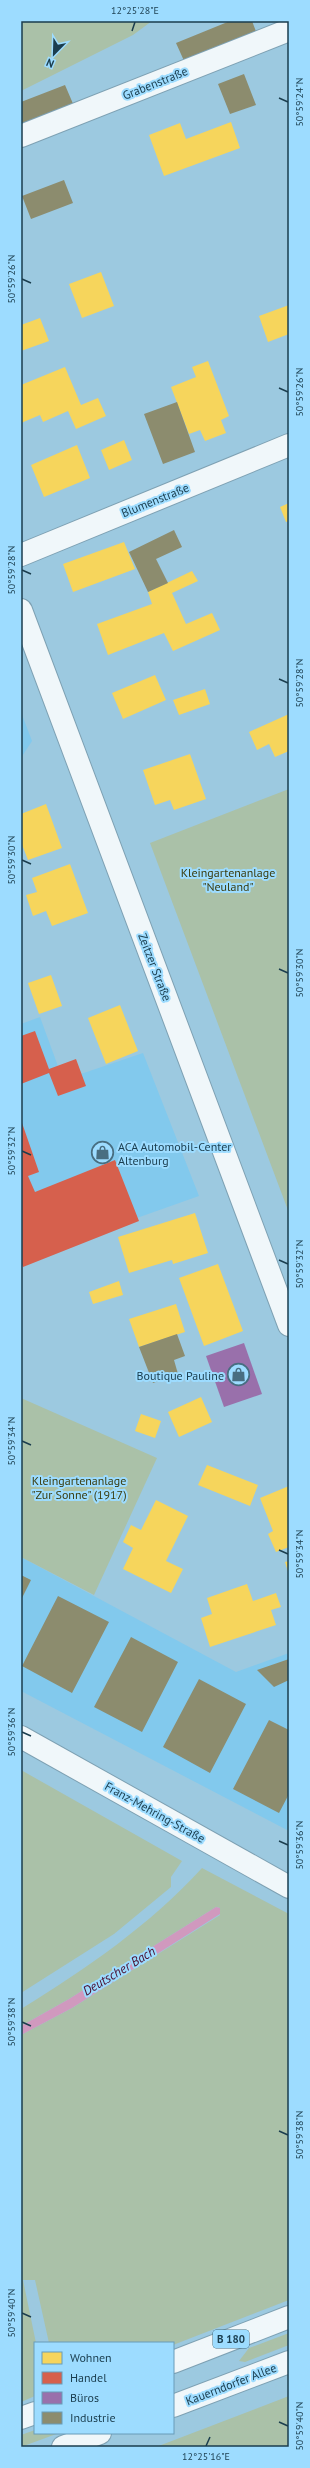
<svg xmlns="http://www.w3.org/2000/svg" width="310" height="2468" viewBox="0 0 310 2468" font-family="'PT Sans',sans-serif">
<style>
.built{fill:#82c9ed}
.green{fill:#aac1a8}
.water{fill:#d099be}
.homes{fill:#f6d55c}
.shops{fill:#d6604d}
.offices{fill:#9970ab}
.industry{fill:#8c8c6e}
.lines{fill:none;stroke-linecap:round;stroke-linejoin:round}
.street-casing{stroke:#7ea1b3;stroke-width:24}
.secondary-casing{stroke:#7ea1b3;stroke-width:24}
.primary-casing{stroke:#7ea1b3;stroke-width:24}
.street{stroke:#f0f7fa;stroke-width:22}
.secondary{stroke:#f0f7fa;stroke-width:22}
.primary{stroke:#f0f7fa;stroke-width:22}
.ticks{fill:none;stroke:#1a3d4e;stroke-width:1.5}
.labels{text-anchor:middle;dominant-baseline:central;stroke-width:4;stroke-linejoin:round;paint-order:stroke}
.shield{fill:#9ddcff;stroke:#416d83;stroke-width:1}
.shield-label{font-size:11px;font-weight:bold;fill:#1a3d4e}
.street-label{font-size:12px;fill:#1a3d4e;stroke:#9ddcff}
.park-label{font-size:12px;fill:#3a3c0f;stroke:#9ddcff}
.poi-label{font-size:12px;fill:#1a3d4e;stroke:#9ddcff;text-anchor:start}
.water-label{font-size:13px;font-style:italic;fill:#4a0d2e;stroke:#9ddcff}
.neatline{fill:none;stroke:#1a3d4e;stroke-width:1.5}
.ticks-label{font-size:10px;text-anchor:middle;fill:#1a3d4e}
</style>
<rect width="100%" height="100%" fill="#9cc9e0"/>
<path class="built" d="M21,712L32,741L21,758Z
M40,1017L63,1080L143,1053L199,1196L21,1259V1024Z
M21,1557L236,1672L289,1653V1831L21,1691Z"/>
<path class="green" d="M21,21H152L133,35L21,91Z
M289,789V1213L150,843Z
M21,1398L157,1458L94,1595L21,1557Z
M21,1770L182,1861L171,1877V1887L114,1934L21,1993Z
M202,1868L289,1914V2300L173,2345V2343H49L35,2280H23L36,2343L35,2396L21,2402V2035L72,2008L220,1915V1908L216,1907L69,1999L21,2026V2009C86,1969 150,1925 202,1868Z
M289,2333V2345L245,2362L239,2361L249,2348Z
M289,2396V2447H156Z
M35,2430V2433H59L21,2447V2435Z"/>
<path class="water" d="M216,1907L220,1908V1914L72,2008L21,2035V2026L69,1999Z"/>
<path class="homes" d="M231,122L240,148L164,176L149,135L180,123L186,139Z
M101,272L114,306L82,318L69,284Z
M289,305V334L268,342L259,316Z
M40,318L49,341L21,351V325Z
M208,361L229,416L221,420L226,433L205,441L200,430L189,434L171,387L196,377L192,367Z
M65,367L81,405L98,398L106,416L76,429L68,411L43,422L40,415L21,423V385Z
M124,440L132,460L109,470L101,450Z
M77,445L90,478L44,497L31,465Z
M289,503V521L286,522L280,507Z
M124,542L135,569L73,592L63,564Z
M192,571L198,581L172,593L186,624L212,613L220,630L173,651L164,633L108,655L97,624L152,604L148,592Z
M155,675L166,700L123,719L112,693Z
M205,689L210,704L179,715L173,700Z
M289,714V751L275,757L269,744L257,750L249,732Z
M190,754L206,799L174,810L170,800L155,805L143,770Z
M46,804L62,848L28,860L21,842V814Z
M70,864L88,913L52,926L46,911L33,916L26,895L37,892L32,878Z
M51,975L62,1006L39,1014L28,983Z
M120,1005L138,1051L106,1064L88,1018Z
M195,1213L208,1253L173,1264L172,1260L129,1273L118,1237Z
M218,1264L243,1331L204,1346L179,1278Z
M119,1281L123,1295L93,1304L89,1292Z
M176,1304L185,1332L139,1347L129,1319Z
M201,1397L212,1422L179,1437L168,1412Z
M141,1414L161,1421L155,1438L135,1431Z
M207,1465L258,1485L250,1506L198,1485Z
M289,1486V1547L276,1552L268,1534L273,1531L260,1498Z
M156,1500L188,1516L166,1561L183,1569L171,1593L123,1569L133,1548L123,1542L131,1525L141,1530Z
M289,1561V1575L285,1562Z
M247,1584L253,1601L276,1593L281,1607L271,1610L276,1625L210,1647L201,1618L212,1614L207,1598Z"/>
<path class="shops" d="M35,1031L49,1069L76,1059L86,1086L58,1096L49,1073L21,1084V1036Z
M21,1120L39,1172L28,1176L35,1192L115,1160L139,1221L23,1267L21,1262Z"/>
<path class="offices" d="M244,1343L262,1394L224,1407L206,1356Z"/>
<path class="industry" d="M230,21H252L257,34L185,63L176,43Z
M244,74L256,105L230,114L218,84Z
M65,85L74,106L21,127V102Z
M64,180L73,203L31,219L22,196Z
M177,402L195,452L163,464L144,414Z
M174,530L182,547L156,559L168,583L148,592L129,552Z
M177,1334L185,1356L174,1360L178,1374L153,1383L139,1347Z
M21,1575L31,1580L21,1600Z
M58,1596L109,1622L72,1693L22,1666Z
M131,1637L178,1662L142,1732L94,1707Z
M289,1659V1680L274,1687L257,1670Z
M199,1679L246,1704L210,1773L163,1747Z
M269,1720L289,1730V1794L279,1813L233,1789Z"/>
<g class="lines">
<defs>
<path id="street" d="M21,136L289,30
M21,555L289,445
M21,1737L289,1887"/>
<path id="secondary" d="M21,610L289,1325"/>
<path id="primary" d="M173,2362L289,2317
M173,2406L289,2362
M21,2418L35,2413
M63,2447L100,2433"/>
</defs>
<use href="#street" class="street-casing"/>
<use href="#secondary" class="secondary-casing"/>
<use href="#primary" class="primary-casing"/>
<use href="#street" class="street"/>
<use href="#secondary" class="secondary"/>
<use href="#primary" class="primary"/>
</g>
<path class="ticks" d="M132,31L135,22M279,98L288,102M22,279L31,283M279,388L288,392M22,570L31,574M279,679L288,683M22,860L31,864M279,969L288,973M22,1151L31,1155M279,1260L288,1264M22,1441L31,1445M279,1550L288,1554M22,1732L31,1736M279,1841L288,1845M22,2022L31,2026M279,2131L288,2135M22,2313L31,2317M279,2422L288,2426M206,2446L210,2437"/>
<defs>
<symbol id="shop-ring" viewBox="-11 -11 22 22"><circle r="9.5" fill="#9ddcff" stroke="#486e81" stroke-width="1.5"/><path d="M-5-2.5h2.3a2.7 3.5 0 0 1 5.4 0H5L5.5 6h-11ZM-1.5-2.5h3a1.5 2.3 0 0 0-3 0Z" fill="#486e81"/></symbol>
</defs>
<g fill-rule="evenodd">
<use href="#shop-ring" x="90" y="1140" width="25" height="25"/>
<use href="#shop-ring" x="226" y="1362" width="25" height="25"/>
</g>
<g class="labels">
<rect class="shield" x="213" y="2330" width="36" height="18" rx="3"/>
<g class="shield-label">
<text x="231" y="2339">B 180</text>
</g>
<g class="street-label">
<text transform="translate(155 83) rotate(-22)">Grabenstraße</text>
<text transform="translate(155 500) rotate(-22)">Blumenstraße</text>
<text transform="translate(155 967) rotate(69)">Zeitzer Straße</text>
<text transform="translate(155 1812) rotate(29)">Franz-Mehring-Straße</text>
<text transform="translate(231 2384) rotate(-21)">Kauerndorfer Allee</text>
</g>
<g class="park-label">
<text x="228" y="872">Kleingartenanlage<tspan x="228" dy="14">"Neuland"</tspan></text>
<text x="79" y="1480">Kleingartenanlage<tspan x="79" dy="14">"Zur Sonne" (1917)</tspan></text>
</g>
<g class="poi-label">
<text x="118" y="1146">ACA Automobil-Center<tspan x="118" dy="14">Altenburg</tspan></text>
<text x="224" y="1375" text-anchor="end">Boutique Pauline</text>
</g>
<g class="water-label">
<text transform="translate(119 1971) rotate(-31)">Deutscher Bach</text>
</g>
</g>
<rect width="310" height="2468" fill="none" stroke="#9ddcff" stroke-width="44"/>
<rect x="34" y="2342" width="140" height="92" fill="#9ddcff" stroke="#699cb8"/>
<rect x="42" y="2352" width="20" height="12" fill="#f6d55c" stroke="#699cb8"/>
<text x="70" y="2362" font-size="12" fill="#1a3d4e">Wohnen</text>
<rect x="42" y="2372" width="20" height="12" fill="#d6604d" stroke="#699cb8"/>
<text x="70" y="2382" font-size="12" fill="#1a3d4e">Handel</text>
<rect x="42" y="2392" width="20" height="12" fill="#9970ab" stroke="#699cb8"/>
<text x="70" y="2402" font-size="12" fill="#1a3d4e">Büros</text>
<rect x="42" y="2412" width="20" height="12" fill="#8c8c6e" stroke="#699cb8"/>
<text x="70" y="2422" font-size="12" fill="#1a3d4e">Industrie</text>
<g transform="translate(54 54) rotate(203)" stroke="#9ddcff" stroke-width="3" paint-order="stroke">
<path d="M0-3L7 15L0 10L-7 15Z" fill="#1a3d4e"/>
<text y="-6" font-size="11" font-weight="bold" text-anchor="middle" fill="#1a3d4e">N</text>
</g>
<rect x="22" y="22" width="266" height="2424" class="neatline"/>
<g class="ticks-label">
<text x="135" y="14">12°25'28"E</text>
<text transform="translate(299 102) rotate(-90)" y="4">50°59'24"N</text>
<text transform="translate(11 279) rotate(-90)" y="4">50°59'26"N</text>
<text transform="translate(299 392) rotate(-90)" y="4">50°59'26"N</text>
<text transform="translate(11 570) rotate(-90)" y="4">50°59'28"N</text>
<text transform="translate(299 683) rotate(-90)" y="4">50°59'28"N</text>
<text transform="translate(11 860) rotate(-90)" y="4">50°59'30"N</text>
<text transform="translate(299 973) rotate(-90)" y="4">50°59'30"N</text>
<text transform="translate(11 1151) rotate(-90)" y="4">50°59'32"N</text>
<text transform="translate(299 1264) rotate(-90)" y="4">50°59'32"N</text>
<text transform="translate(11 1441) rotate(-90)" y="4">50°59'34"N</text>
<text transform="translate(299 1554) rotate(-90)" y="4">50°59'34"N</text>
<text transform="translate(11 1732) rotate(-90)" y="4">50°59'36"N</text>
<text transform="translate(299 1845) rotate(-90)" y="4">50°59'36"N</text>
<text transform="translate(11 2022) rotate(-90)" y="4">50°59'38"N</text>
<text transform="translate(299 2135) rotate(-90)" y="4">50°59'38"N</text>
<text transform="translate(11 2313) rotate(-90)" y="4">50°59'40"N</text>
<text transform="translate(299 2426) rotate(-90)" y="4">50°59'40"N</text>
<text x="206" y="2460">12°25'16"E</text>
</g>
</svg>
